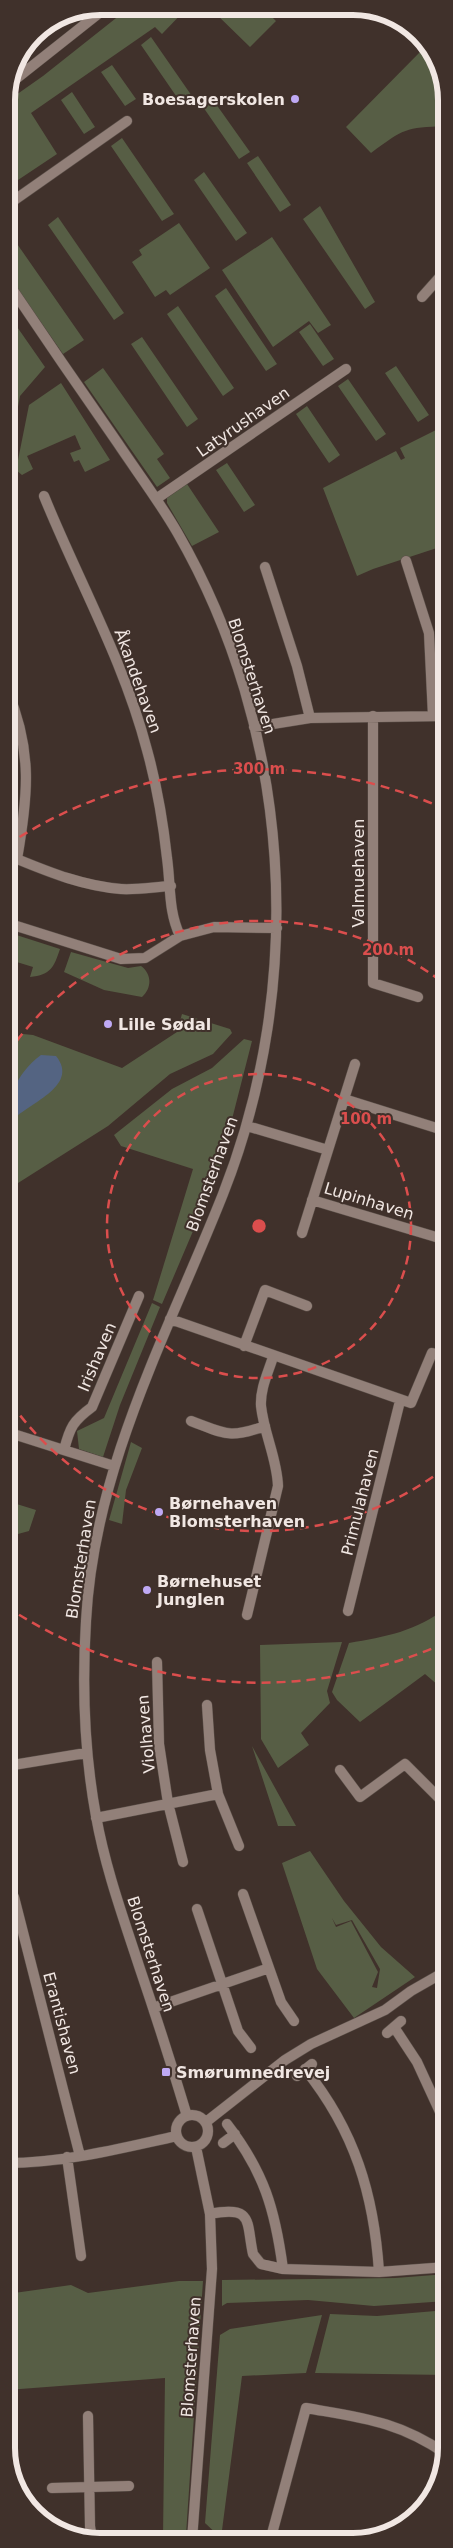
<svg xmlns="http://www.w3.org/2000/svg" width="453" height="2548" viewBox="0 0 453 2548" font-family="'DejaVu Sans',sans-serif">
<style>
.green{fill:#575e45;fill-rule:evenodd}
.water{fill:#546482}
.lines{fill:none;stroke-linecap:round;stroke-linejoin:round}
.minor-casing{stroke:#5b4f49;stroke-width:11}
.minor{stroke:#928079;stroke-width:10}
.ring{fill:none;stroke:#db4e4d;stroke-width:2.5;stroke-dasharray:9 6}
.poi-dot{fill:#bfa9f4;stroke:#40312b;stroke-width:2}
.labels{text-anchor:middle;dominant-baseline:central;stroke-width:4;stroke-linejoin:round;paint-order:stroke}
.poi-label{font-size:16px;font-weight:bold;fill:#f1e7e3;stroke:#40312b;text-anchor:start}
.street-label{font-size:16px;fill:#f1e7e3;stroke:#40312b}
.rim{fill:none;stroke:#f1e7e3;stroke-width:6}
.centre{fill:#db4e4d;stroke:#40312b;stroke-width:2.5}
.ring-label{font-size:15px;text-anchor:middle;font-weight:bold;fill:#db4e4d;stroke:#40312b;stroke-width:4;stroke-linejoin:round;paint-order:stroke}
</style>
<rect width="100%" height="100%" fill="#40312b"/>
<path class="green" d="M130,7H188L162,34L155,27L31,113L57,154L6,188V102L43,76Z
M214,8H268L266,11L276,21L250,47L212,10Z
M78,10L25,53L34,33L64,13Z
M151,37L194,99L183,106L141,45Z
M420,52C449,79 446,89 446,126C404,128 405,128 371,153L346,127Z
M112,65L136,99L125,106L101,72Z
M72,92L95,127L84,134L61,100Z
M211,97L250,152L239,159L201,104Z
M122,138L174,214L162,221L111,146Z
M258,156L291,205L280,212L247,163Z
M204,172L247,233L236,241L194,180Z
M320,206L375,302L365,309L303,219Z
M58,217L124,313L114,320L48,225Z
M179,223L210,268L170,295L166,290L155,297L132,262L142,255L139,250Z
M6,228L84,340L63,354L6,272Z
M272,237L331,325L318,333L309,321L273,347L222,270Z
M226,288L277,364L266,371L215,296Z
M178,306L234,388L223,396L167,314Z
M6,311L45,367L20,396L13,433L7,423Z
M310,324L334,359L323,366L299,332Z
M142,337L198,419L187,427L131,344Z
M396,366L429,415L418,422L385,373Z
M103,368L164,454L157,459L170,478L157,487L84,382Z
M348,379L386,434L376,441L338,386Z
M61,383L110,460L85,472L79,460L74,462L70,453L81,449L75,435L27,456L33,469L22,475L16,470L29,405Z
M307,406L340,455L329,463L296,414Z
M446,425V545L373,569L357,576L323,488L396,451L401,460L405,458L400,448Z
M227,463L255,505L244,512L216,470Z
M187,484L219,532L192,546L167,503V498Z
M7,932L60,949C54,967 51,975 30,977L33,967L7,959Z
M71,952L128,968L141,966C152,974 152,988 142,997L104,990L64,972Z
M182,1014L230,1029L232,1033L213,1054L170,1074L108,1126L7,1190V1043L23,1034L33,1035L122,1068L177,1032Z
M244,1039L252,1041L219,1170L162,1304L153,1300L193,1169L121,1146L114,1135L172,1089L212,1068Z
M152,1303L160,1307L120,1405L103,1457L79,1449L77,1431L104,1418Z
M131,1442L142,1448L126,1490L122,1524L109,1520Z
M7,1501L36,1510L29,1531L7,1537Z
M446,1608V1692L425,1674L360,1722L337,1700L332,1692L349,1643C385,1637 417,1631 446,1608Z
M342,1642L327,1691L330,1703L301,1733L309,1745L278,1768L261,1739L260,1645Z
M252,1746L296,1826H278Z
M310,1851L344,1901L381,1947L415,1977L354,2018L317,1969L282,1863ZM332,1918L336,1925L352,1920L380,1969L377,1988L372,1987L378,1972L351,1921L336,1927Z
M447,2274V2301L374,2306L308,2300L227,2303L222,2306V2280L395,2278Z
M179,2281H203L186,2535L163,2537L165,2378L7,2390V2294L71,2285L88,2293Z
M447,2310V2375L315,2373L330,2314L377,2316Z
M322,2315L306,2373L242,2376L221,2538L205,2523L220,2335L230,2329Z"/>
<path class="water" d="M41,1055L56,1056C81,1087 25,1104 11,1122C9,1124 8,1129 7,1133C7,1101 14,1075 41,1055Z"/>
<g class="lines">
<defs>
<path id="minor" d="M12,82L108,6
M6,206L127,121
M6,280C43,335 80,389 117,442C137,472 159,501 177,532C292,731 307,981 223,1194C168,1333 94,1467 86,1621C82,1686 84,1751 96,1816C105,1867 123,1917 139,1966C156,2016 172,2066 187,2116
M422,297L446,270
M44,496C78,580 124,661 147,750C157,786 163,821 167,858C171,887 168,910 180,936
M156,499L346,369
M406,561L429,633L433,716
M265,567L297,666L310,718
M7,690C33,751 28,796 17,859C51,873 84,886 121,889C137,890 154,887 171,886
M373,716V983L418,997
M254,727L310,718L446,716
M7,923L121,959L145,958L180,936L214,927L277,928
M344,1099L446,1131
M247,1126L328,1150
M312,1200L446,1240
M302,1233L355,1064
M170,1319L411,1403L432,1353L446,1357
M244,1346L265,1290L307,1306
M191,1421C226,1434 229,1439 265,1426
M7,1432L114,1466
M64,1450C70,1427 73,1421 92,1407L139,1296
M348,1611L400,1401
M247,1615L278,1486C277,1458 264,1434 261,1406C260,1389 268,1373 273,1357
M157,1662L159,1744L168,1803L183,1862
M7,1690L12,1588
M7,1699L11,1765
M207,1705L210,1750L218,1794L239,1846
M7,1766L86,1753
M340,1770L360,1797L405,1764L446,1805
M96,1818L218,1794
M243,1894L281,2002L294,2021
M14,1897L80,2156
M197,1909L238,2031L251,2048
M153,2008L269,1968
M394,2027L417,2062L446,2125
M387,2033L401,2021
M305,2069C355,2131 374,2195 379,2272
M297,2076L312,2064
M176 2131a16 16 0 1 1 32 0a16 16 0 1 1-32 0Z
M206,2122L285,2060L311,2044L385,2010L411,1991L446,1971
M227,2124C264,2172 275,2209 283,2269
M223,2143L235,2134
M67,2157L81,2256
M7,2163C64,2163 121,2148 177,2136
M210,2214C254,2205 246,2222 253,2254L261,2264L283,2269L379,2272L447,2267
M88,2416L90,2526L92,2540
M52,2488L129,2486
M370,2534L375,2536
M192,2540L212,2269L210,2214L196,2147
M270,2541L306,2408C362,2418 398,2421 446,2454"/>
</defs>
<use href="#minor" class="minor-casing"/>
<use href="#minor" class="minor"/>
</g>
<g class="ring">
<circle cx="259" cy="1226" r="152"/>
<path d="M445 1468A305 305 0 0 1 8 1399M8 1053A305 305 0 0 1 445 984"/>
<path d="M445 1643A457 457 0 0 1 10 1609M7 845A457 457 0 0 1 445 809"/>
</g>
<g class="poi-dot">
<circle cx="295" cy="99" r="5"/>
<circle cx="108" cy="1024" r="5"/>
<circle cx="159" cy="1512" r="5"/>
<circle cx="147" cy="1590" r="5"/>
<rect x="161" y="2067" width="10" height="10" rx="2.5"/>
</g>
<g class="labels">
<g class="poi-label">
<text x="285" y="99" text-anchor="end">Boesagerskolen</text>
<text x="118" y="1024">Lille Sødal</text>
<text x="169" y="1503">Børnehaven<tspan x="169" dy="18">Blomsterhaven</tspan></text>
<text x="157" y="1581">Børnehuset<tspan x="157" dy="18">Junglen</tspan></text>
<text x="176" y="2072">Smørumnedrevej</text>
</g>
<g class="street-label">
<text transform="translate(243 422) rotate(-35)">Latyrushaven</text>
<text transform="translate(252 676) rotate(72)">Blomsterhaven</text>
<text transform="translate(138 681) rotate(70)">Åkandehaven</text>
<text transform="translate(358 873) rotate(-90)">Valmuehaven</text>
<text transform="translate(212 1174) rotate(-70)">Blomsterhaven</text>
<text transform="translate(369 1201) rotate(17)">Lupinhaven</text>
<text transform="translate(97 1357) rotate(-67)">Irishaven</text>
<text transform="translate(360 1502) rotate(-76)">Primulahaven</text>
<text transform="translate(81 1559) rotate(-81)">Blomsterhaven</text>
<text transform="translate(146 1734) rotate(-95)">Violhaven</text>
<text transform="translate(151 1954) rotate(72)">Blomsterhaven</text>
<text transform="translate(62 2023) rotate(75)">Erantishaven</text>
<text transform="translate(191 2357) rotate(-86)">Blomsterhaven</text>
</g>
</g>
<path d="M0 0H453V2548H0ZM100 15H353A85 85 0 0 1 438 100V2448A85 85 0 0 1 353 2533H100A85 85 0 0 1 15 2448V100A85 85 0 0 1 100 15Z" fill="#40312b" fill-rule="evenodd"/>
<path class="rim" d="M100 15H353A85 85 0 0 1 438 100V2448A85 85 0 0 1 353 2533H100A85 85 0 0 1 15 2448V100A85 85 0 0 1 100 15Z"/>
<circle cx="259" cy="1226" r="8" class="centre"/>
<g class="ring-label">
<text x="259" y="774">300 m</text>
<text x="388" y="955">200 m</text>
<text x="366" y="1124">100 m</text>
</g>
</svg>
